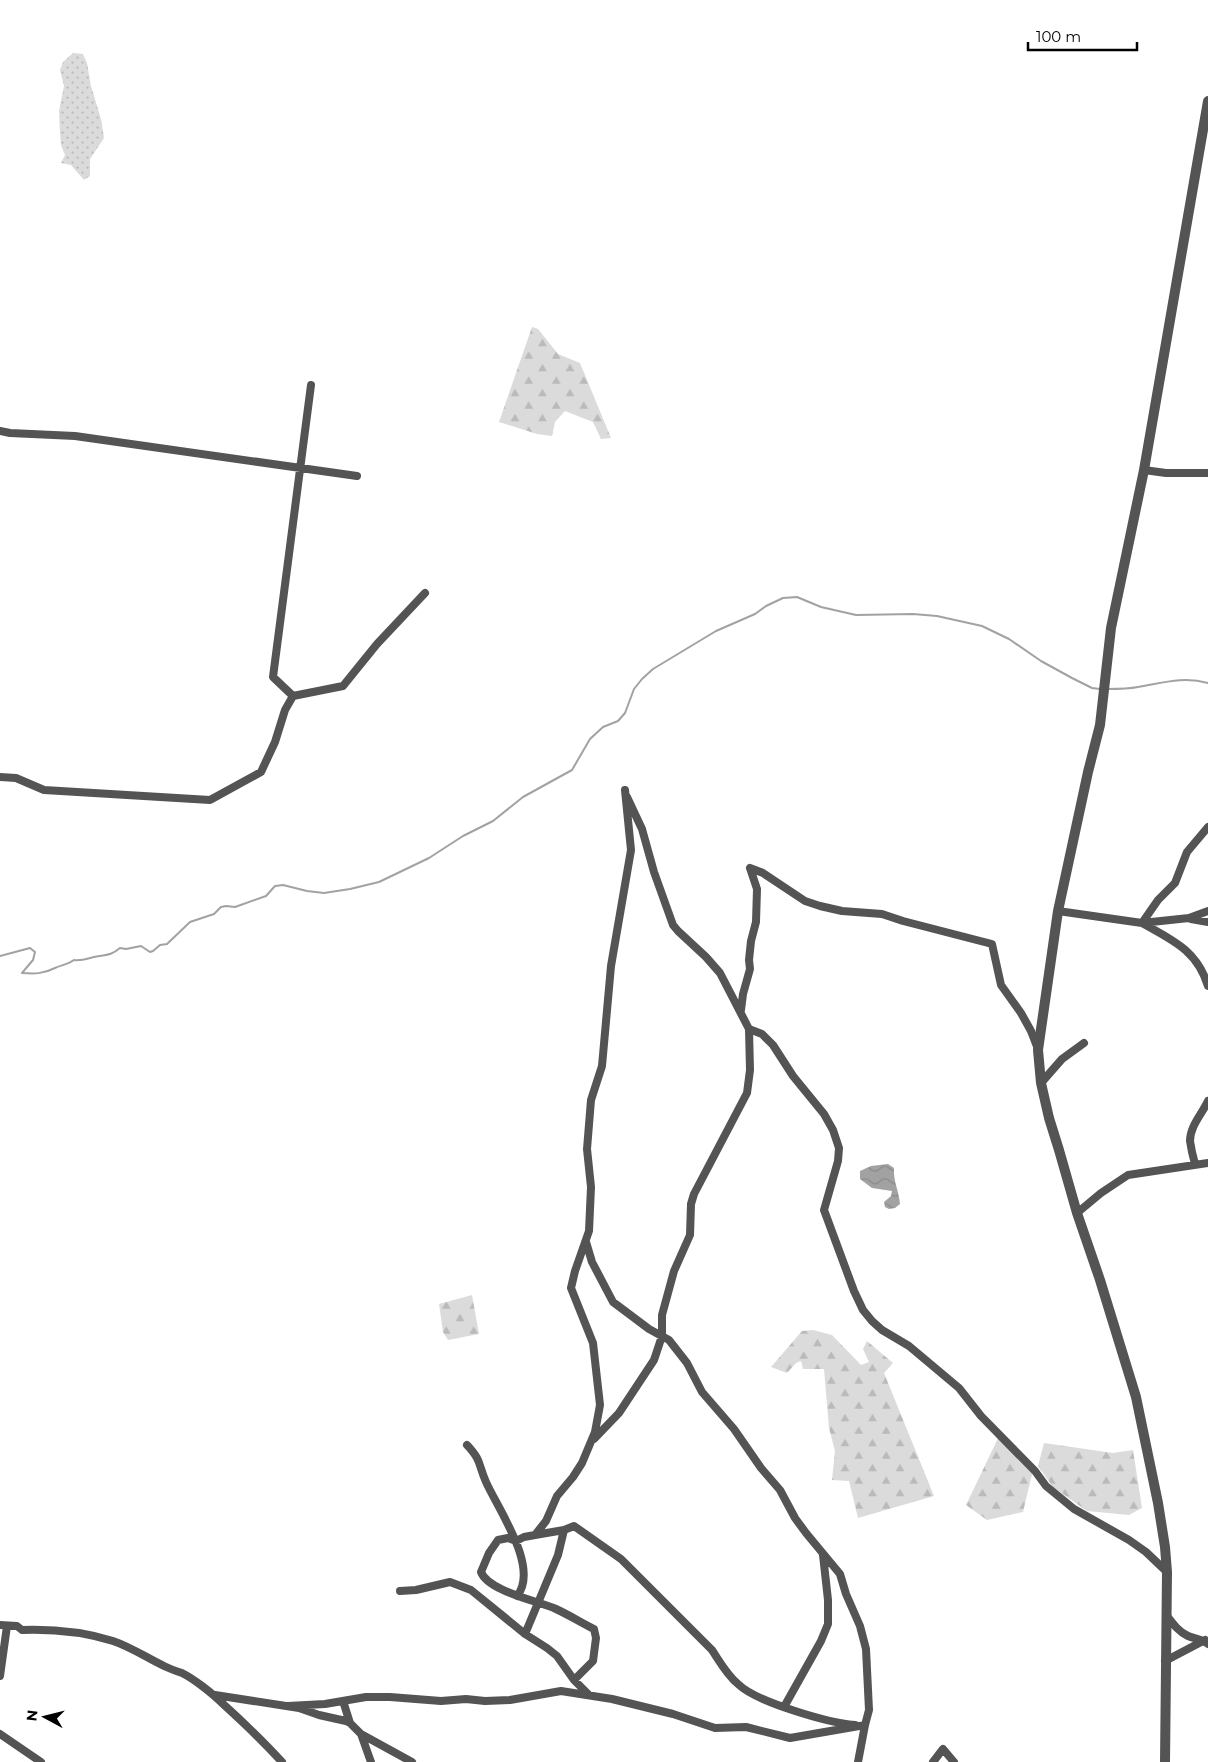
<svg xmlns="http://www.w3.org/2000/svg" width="1208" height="1762" viewBox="0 0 1208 1762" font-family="Montserrat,sans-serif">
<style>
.grass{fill:url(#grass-dots)}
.forest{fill:url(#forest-firs)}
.water{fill:url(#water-waves)}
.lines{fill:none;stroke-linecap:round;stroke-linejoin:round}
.stream{stroke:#a2a2a2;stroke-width:2}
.minor{stroke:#545454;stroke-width:8}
.tertiary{stroke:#545454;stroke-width:10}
</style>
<defs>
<pattern id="grass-dots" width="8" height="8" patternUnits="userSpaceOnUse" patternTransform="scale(1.25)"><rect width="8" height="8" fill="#dbdbdb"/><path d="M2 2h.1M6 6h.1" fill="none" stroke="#bababa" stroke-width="1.8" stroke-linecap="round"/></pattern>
<pattern id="forest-firs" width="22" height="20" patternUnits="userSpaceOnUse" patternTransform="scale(1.25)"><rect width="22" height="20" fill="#dbdbdb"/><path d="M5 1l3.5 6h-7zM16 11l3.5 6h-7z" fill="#bababa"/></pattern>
<pattern id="water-waves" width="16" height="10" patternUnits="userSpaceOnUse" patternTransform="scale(1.25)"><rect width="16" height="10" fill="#a2a2a2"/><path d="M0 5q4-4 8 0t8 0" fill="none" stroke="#8a8a8a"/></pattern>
</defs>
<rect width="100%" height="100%" fill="#fff"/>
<path class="grass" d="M73,53L83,54L87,63L91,86L101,119L104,138L90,159V176L84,180L71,165L61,163L65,155L61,145L60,132L59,111L64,86L60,70L63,62Z"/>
<path class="forest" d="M532,327L538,329L558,354L580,363L611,438L601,439L593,422L565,411L555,422L552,436L537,434L499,422Z
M472,1295L479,1334L448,1340L443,1332L439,1304Z
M813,1330L832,1335L861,1365L869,1362L863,1349L867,1341L893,1363L884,1373L934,1496L858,1518L849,1481L832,1480L835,1451L829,1428L824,1369H803L801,1361L796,1363L787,1373L771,1367L802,1331Z
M1001,1432L1033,1470L1023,1512L987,1520L966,1505Z
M1044,1443L1113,1453L1133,1450L1142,1508L1129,1515L1087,1511L1053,1487L1038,1466Z"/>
<path class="water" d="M888,1164L894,1168C893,1181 899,1191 900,1204L895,1208L889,1209L885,1207L884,1202L891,1196L892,1191L872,1188L860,1179V1171L871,1166Z"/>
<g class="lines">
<path class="stream" d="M1107,689C1117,689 1128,689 1138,687C1162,683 1184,676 1208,683
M0,956L30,948L35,952L33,960L22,973C35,974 43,974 55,968C61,965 67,965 74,960C82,961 86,959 94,957C106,954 109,957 120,948L126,949L141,946L150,952L153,951L160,945L167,944L190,922L214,914L221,907L226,906L235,907L266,896L275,886L283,885L307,891L324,893L350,889L379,882L429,858L463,836L493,821L523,797L572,770L590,739L603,727L618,721L625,713L634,689L642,679L653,669L716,631L755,614L766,606L783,598L797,597L821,607L856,615L913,614L937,616L982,626L1009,639L1041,661L1072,678L1092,688L1100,689"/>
<path class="minor" d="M0,431L10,433L75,436L357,476
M1144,470L1166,473H1208
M293,696L273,677L311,385
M0,777L16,778L44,790L210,800L261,772L275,742L285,710L293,696L343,686L377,644L425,593
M1208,827L1187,852L1175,883L1158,900L1142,923C1172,940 1197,950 1208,986
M750,868L763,873L805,901L820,906L842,911L882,914L903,921L992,944L1001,985L1021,1013L1031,1031L1038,1049
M1058,911L1142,923L1189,918L1208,911
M1191,919L1208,922
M741,1010L743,994L750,969L749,960L751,941L756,922L757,889L750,868
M749,1029L762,1034L773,1045L793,1076L824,1114L833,1130L839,1148L838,1161L824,1210L854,1291L863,1310L872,1321L882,1330L909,1346L959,1388L981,1416L1035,1471L1046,1486L1074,1509L1129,1540L1146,1552L1167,1572
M1041,1083L1062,1059L1084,1043
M1195,1164C1193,1157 1191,1148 1190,1141C1190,1126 1202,1114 1208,1101
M1077,1213L1101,1193L1128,1175L1208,1163
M586,1242L592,1262L613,1302L649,1329L669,1340L687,1363L702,1392L734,1429L761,1468L780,1490L795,1518L806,1533L840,1574L846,1594L860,1626L866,1649L869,1710L865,1725L858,1762
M594,1439L619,1413L654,1360L662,1336V1315L674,1271L690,1235L691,1204L694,1194L747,1093L750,1070L749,1029L720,973L706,957L678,931L673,925L654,872L642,829L627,797
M467,1445C482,1461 478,1464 486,1482C498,1509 540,1568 517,1596
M535,1535L564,1530L574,1526L621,1559L712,1650C720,1662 727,1675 738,1684C756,1702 829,1723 855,1725
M400,1591L416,1590L450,1582L471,1590L525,1634L547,1648L557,1656L574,1680L588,1694
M1167,1616C1173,1624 1179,1632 1188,1636C1195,1639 1202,1639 1208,1644
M0,1625L17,1626L22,1630C51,1629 84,1632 113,1641C131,1647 147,1658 164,1666C170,1669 176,1671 182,1673C194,1679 212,1693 222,1703C243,1722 263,1741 282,1762
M525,1634L558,1555L564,1530
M1165,1661L1205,1640
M0,1676L7,1626
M574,1680L593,1661L596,1638L594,1629C582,1623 569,1615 556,1609C538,1601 488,1591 481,1572L489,1553L498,1540L508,1538L516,1541L524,1537L535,1535L546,1521L557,1496L573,1477L582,1463L595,1432L600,1405L593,1343L571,1288L575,1271L589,1231L591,1187L587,1149L591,1100L602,1066L611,966L631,850L625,790
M215,1695L299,1708L319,1715L346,1721L350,1723L361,1734L412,1762
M343,1701L350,1723
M288,1706L325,1704L366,1697H390L441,1701L466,1699L485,1701L510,1700L561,1691L612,1699L673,1714L715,1728L746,1727L790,1738L865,1725
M784,1707L821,1641L828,1624V1600L823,1555
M0,1734L41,1762
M361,1734L371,1762
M933,1762L943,1749L954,1762"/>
<path class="tertiary" d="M1165,1762L1167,1572L1165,1547L1158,1503L1136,1397L1100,1280L1077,1213L1059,1150L1049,1118L1041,1083L1038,1050L1058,911L1088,772L1100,725L1111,628L1144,470L1208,101"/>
</g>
<g transform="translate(45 1717) rotate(277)" stroke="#ffffff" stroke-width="4" paint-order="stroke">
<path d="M0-4L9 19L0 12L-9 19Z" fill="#000000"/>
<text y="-8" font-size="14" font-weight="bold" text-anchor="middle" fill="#000000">N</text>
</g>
<path d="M1028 42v8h109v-8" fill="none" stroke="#000000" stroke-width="2.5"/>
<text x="1036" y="42" font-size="15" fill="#000000" stroke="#ffffff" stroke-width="4" paint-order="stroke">100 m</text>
</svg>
